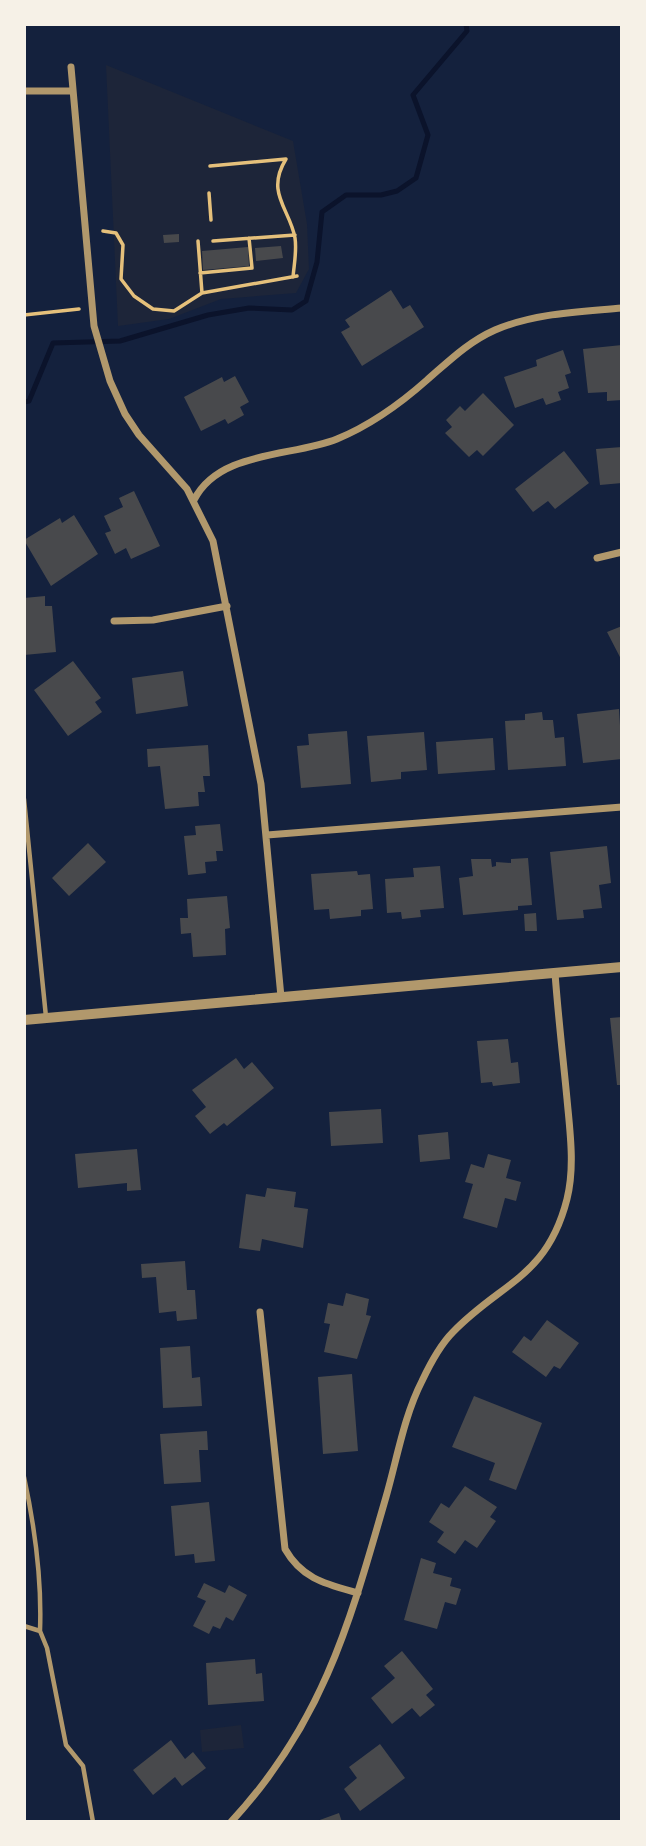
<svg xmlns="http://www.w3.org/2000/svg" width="646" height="1846" viewBox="0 0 646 1846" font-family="'Nunito Sans',sans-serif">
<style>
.green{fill:#1d2539}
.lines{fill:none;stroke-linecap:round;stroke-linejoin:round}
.stream{stroke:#0b132b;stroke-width:5}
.building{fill:#48494c}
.path{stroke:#e5c07b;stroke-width:3.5}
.service{stroke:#b1986c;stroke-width:4.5}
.minor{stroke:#b1986c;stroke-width:7}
.tertiary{stroke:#b1986c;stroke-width:10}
</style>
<rect width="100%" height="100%" fill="#14213d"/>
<path class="green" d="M106,65L293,141L307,224L309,269L296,293L221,299L169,319L118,326Z
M241,1725L244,1748L202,1752L200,1730Z"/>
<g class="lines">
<path class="stream" d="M24,402L29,401L53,343L120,341L208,315L249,308L292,310L306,301L317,262L322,212L346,195H381L397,191L416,178L428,135L413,95L467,31L466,24"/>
</g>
<path class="building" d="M179,234V242L164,243L163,235Z
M281,246L283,258L256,261L255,248Z
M248,247L249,266L203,270L202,251Z
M391,290L403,309L410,305L424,327L362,366L341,332L350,327L345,320Z
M622,345V400L607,401V392L588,393L583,349Z
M563,350L571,373L565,375L569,388L558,392L561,400L546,405L543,398L515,408L504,377L537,366L536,360Z
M235,376L249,402L240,407L244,415L228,424L225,419L201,431L184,397L222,377L224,382Z
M483,393L514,425L483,456L477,450L469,457L445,433L452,427L446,420L460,406L465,411Z
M622,447V483L600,485L596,449Z
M564,451L589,483L555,509L548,501L533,512L515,489Z
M134,491L160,546L131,559L126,548L115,554L105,533L111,531L104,516L123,507L119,498Z
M74,515L98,554L51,586L24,540L60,518L62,523Z
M45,596V606H52L56,652L24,655V598Z
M622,626V661L607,632Z
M73,661L101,698L95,702L102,712L68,736L34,690Z
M183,671L188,706L136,714L132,678Z
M619,709L622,759L583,763L577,714Z
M542,712L543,720H553L555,738L564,737L566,766L508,770L505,721L525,720V714Z
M347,731L351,784L301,788L297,746L309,745L308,734Z
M424,732L427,770L401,772V779L371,782L367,736Z
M493,738L495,770L438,774L436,742Z
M208,745L210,776H203L205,792H198L199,806L165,809L160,766L148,767L147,749Z
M220,824L223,851H216L217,861L205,862L206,873L188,875L184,836L196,835L195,826Z
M88,843L106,862L69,896L52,878Z
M607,846L611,883L599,885L602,908L583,910L584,918L557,920L550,852Z
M528,858L532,905L518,906V910L463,915L459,878L473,876L471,859H491L492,867L496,866V862L511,863V859Z
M440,866L444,908L420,910L421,917L402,919L401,912L387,913L385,879L414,877L413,868Z
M357,871L358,875L370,874L373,909L361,910V916L330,919L329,909L314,910L311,874Z
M227,896L230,928L225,929L226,955L193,957L191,933L181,934L180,918H188L187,899Z
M536,913L537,931H525L524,914Z
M622,1017V1085H617L610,1018Z
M508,1039L511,1063L518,1062L520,1083L493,1086L492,1082L481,1083L477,1041Z
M236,1058L244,1069L252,1062L274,1088L227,1126L224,1123L210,1134L195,1116L206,1107L192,1090Z
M381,1109L383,1143L331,1146L329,1112Z
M448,1132L450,1159L420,1162L418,1135Z
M137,1149L141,1190L127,1191V1183L78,1188L75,1154Z
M488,1154L511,1160L506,1178L521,1182L516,1201L505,1198L497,1228L463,1218L473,1184L465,1182L471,1164L484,1168Z
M267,1188L296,1192L294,1207L308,1209L303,1248L262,1239L260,1251L239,1248L246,1194L265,1197Z
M185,1261L187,1290H195L197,1319L177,1321L176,1311L159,1313L156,1277L142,1278L141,1264Z
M346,1293L369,1299L366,1315L371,1316L357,1359L324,1352L330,1324L324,1323L328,1303L343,1306Z
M547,1320L579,1343L560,1369L554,1366L546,1377L512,1352L524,1336L531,1341Z
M190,1346L192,1378L200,1377L202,1406L163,1408L160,1348Z
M352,1374L358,1451L323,1454L318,1377Z
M474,1396L542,1423L516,1490L489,1480L495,1463L452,1447Z
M207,1431L208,1450H199L201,1482L164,1484L160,1434Z
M465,1486L497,1507L490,1517L496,1521L477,1548L465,1540L455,1554L437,1542L444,1532L429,1522L441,1503L449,1508Z
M209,1502L215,1561L195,1563L194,1554L175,1556L171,1506Z
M421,1558L436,1563L433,1573L452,1578L450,1586L461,1589L456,1605L445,1602L437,1629L404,1620Z
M204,1583L225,1593L229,1585L247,1595L233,1621L226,1617L220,1629L213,1626L209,1634L193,1626L206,1601L197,1597Z
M402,1651L433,1689L426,1695L435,1705L420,1717L412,1708L392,1724L371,1698L395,1678L384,1666Z
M255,1659L256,1674L262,1673L264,1701L208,1705L206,1663Z
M171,1740L185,1759L193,1752L206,1768L182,1786L175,1777L153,1795L133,1770Z
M380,1744L405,1778L360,1811L344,1789L357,1778L349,1767Z
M339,1813L342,1822H317V1821Z"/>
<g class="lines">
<path class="path" d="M210,166L286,159C265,193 290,209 295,238C297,251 294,265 293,277
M209,193L211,220
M103,231L116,233L123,245L121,279L134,296L153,309L174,311L202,293L297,276
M198,241L202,293
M213,241L295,235
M200,273L252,268L249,238
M24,315L79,309"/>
<path class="service" d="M24,799L46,1017
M24,1477C35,1528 42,1579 40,1631
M24,1626L40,1631L47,1648L66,1745L83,1766L93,1822"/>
<path class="minor" d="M71,67L94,326L110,381L125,414L139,435L187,489L213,541L261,784L281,997
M24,91H73
M194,500C219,450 293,457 337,439C371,425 400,404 427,380C449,361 468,342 495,330C535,313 579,312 622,308
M597,558L622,552
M114,621L153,620L227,606
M267,835L622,807
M260,1312L285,1549C302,1579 326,1584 358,1593
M231,1822C323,1723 350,1622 386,1497C397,1459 404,1416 422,1381C430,1364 440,1345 453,1332C501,1282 547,1278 567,1199C575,1167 570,1132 567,1099C563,1057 558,1015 555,973"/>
<path class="tertiary" d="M24,1020L622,967"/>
</g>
<rect width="646" height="1846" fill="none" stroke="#f6f1e7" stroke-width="52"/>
</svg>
